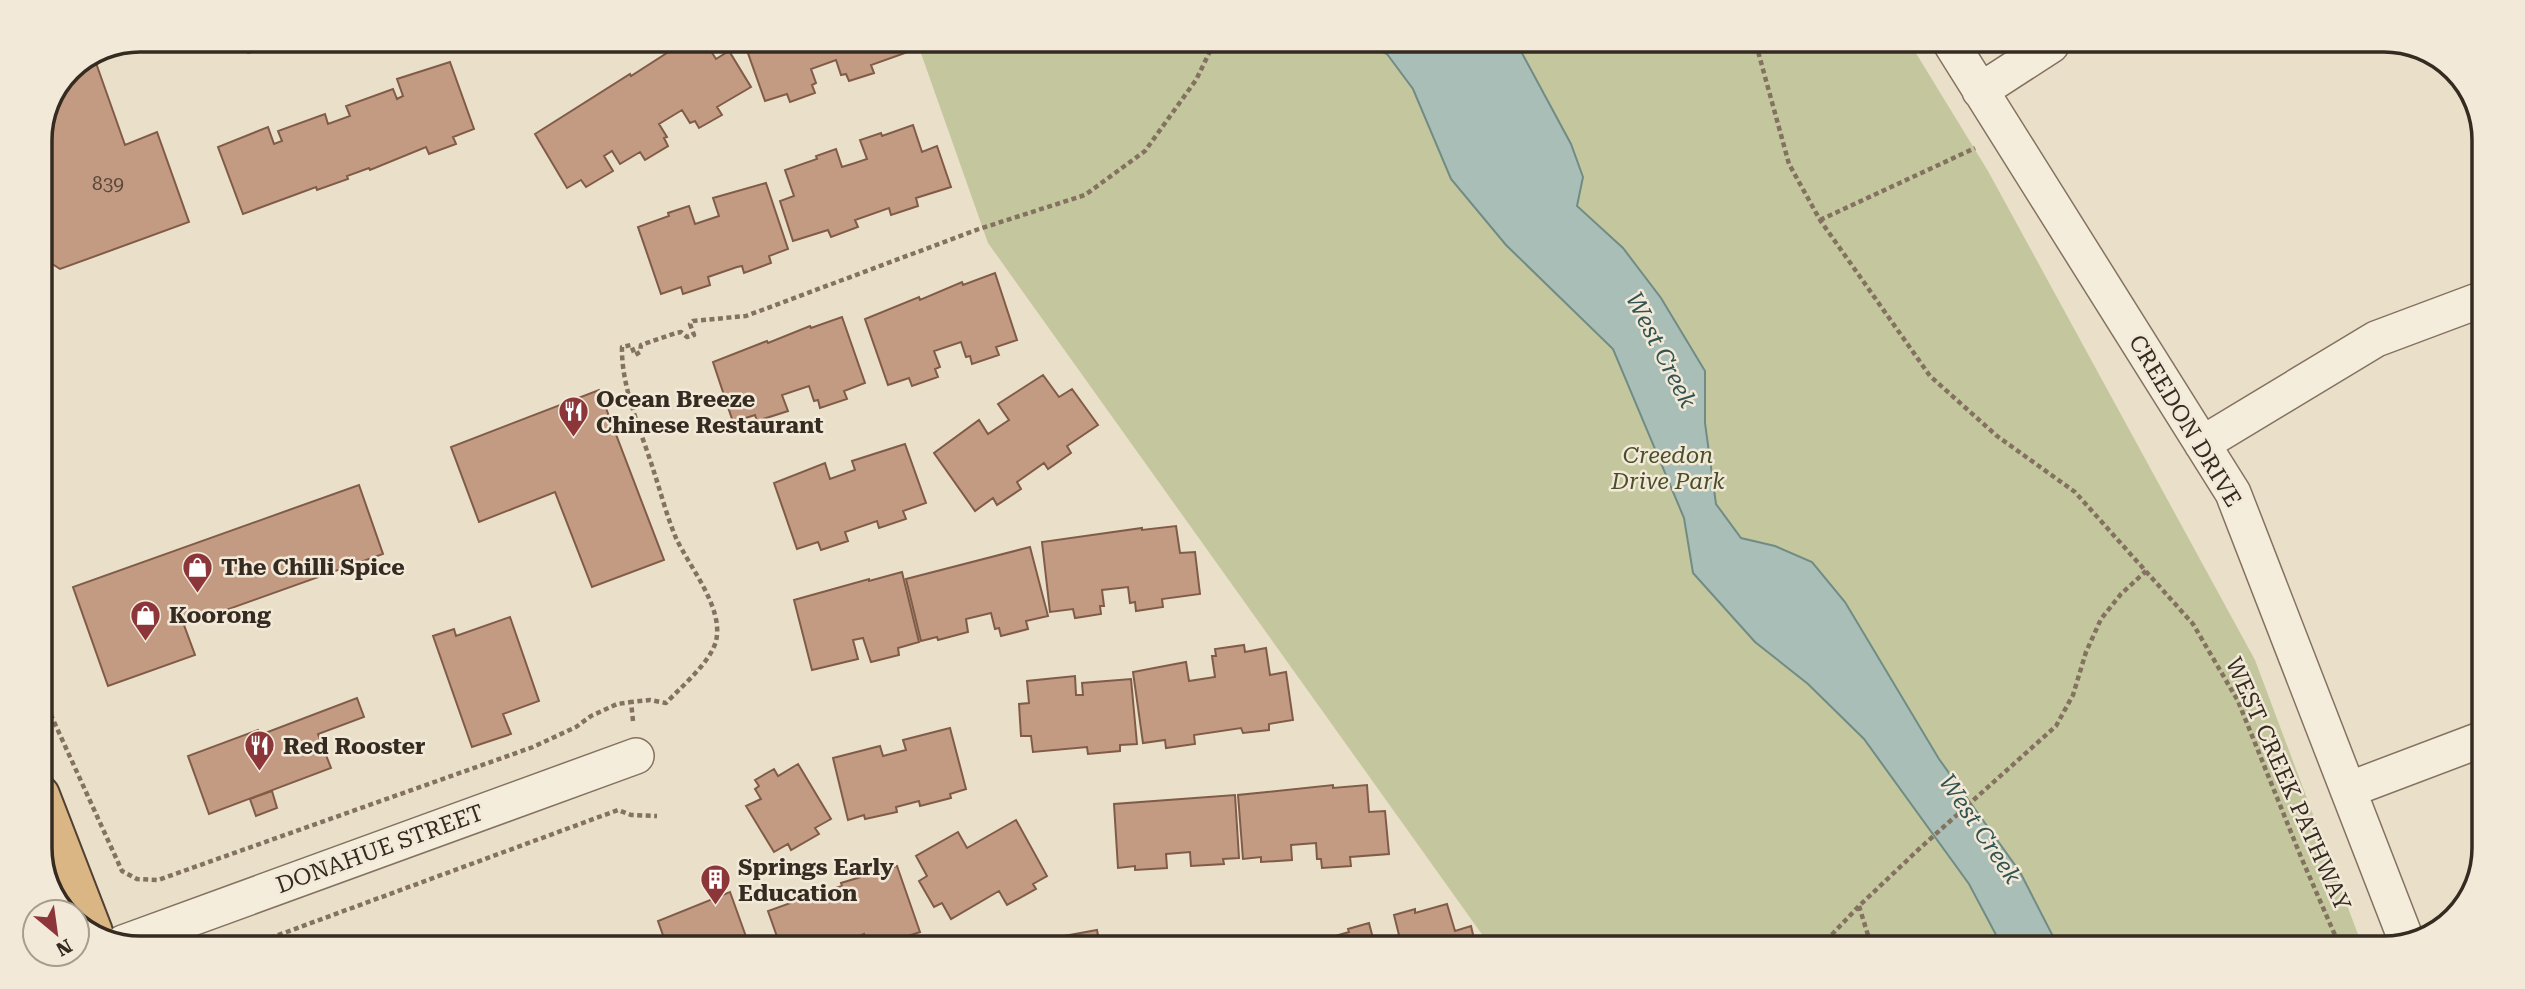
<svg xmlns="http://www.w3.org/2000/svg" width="2525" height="989" viewBox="0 0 2525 989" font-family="'Roboto Serif',serif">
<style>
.green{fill:#c4c79e}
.water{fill:#a9beb7;stroke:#718c84;stroke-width:2}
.building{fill:#c39b83;stroke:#805c48;stroke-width:2}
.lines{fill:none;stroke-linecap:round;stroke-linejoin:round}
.minor-casing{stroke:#847260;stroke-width:38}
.trunk-casing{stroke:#524133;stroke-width:42}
.path{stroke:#847260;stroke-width:4.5;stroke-dasharray:5 3.5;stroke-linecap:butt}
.minor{stroke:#f5eddb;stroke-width:35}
.trunk{stroke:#dbb685;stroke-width:38}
.labels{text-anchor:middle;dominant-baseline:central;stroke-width:5;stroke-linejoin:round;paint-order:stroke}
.number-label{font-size:19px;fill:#59473a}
.poi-label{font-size:23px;font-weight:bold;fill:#362b21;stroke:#f2e9d8;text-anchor:start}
.street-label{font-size:23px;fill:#362b21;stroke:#f2e9d8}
.park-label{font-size:23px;font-style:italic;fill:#48502a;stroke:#f2e9d8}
.water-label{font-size:24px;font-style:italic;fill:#325451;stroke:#f2e9d8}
.rim{fill:none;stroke:#362b21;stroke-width:3.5}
</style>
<rect width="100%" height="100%" fill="#eadfc9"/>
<path class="green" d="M917,42L1911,45L1988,171L2255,660L2359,937L2367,949L1491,947L988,243Z"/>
<path class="water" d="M1363,43L1517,44L1571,144L1583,177L1577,206L1623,248L1661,298L1705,371V423L1716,504L1741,538L1775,546L1812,562L1845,602L1939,759L2020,872L2059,948H2003L1969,884L1864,739L1808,684L1755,642L1693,573L1684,518L1613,349L1506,245L1451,179L1413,89L1387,54Z"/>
<path class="building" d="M237,41V40L266,41L264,49L248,53Z
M504,41H547L524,50L523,46L507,52Z
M690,42H705L716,59L729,51L751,87L717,107L722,115L699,128L695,121L690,123L682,110L659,124L667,137L664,138L668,146L645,160L640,152L620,164L612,151L604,156L613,171L586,187L581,180L567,188L535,134L630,74L631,76L670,51L671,52Z
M744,42H904L908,52L871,65L874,73L849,81L846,74L841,75L836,60L811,69L816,83L812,85L815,93L790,102L787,94L765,101Z
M450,62L474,129L453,137L456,144L429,154L426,147L370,170L369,168L347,176L348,179L317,190L316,187L243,214L218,147L268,127L274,144L282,141L278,131L325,114L328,124L350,116L346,106L393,89L397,99L403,96L397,79Z
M96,63L125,145L157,132L189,222L60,269L40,256V135L70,71V73Z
M913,125L922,152L937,146L951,187L916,198L918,206L891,215L889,208L855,220L858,227L831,237L828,230L793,241L780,201L794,196L785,170L817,159L816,156L836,149L842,167L855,163L867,159L860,140L881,133L882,136Z
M766,183L788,249L769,256L771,263L744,273L742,266L737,267L708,277L710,285L683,294L681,287L661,294L638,227L669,216L668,213L689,206L695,224L719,216L713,198Z
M995,273L1017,340L996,347L999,355L972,364L970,356L966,357L961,342L934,351L940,367L935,369L938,377L912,386L909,378L888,385L865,319L919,297L920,300L962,282L963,285Z
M842,317L865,383L844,391L847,399L820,408L818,400L814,401L809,386L782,395L788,411L757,421L755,415L733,422L713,362L767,341L768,343L810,326L811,328Z
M1043,375L1059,397L1072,389L1098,425L1067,446L1071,453L1048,469L1044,463L1017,482L1021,489L997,505L993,498L975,511L934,453L979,420L988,434L1009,420L998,404Z
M599,390L664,560L592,587L555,492L479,522L451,447Z
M905,444L926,503L903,511L906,519L879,528L877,521L845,532L848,541L821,550L818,542L797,549L774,483L825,463L830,479L855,470L852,461Z
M359,485L383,554L184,625L195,655L108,686L73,587Z
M1176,526L1180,553L1195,552L1200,594L1162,599L1163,607L1136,611L1135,602L1130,603L1128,587L1102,590L1104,606H1100L1101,614L1075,618L1073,609L1050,612L1042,542L1142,528V530Z
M1030,547L1048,616L1026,621L1028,629L1001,636L999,628L995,629L991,613L966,619L968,632L938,640L937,637L921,641L906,579Z
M902,572L919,642L898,648L899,655L871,662L863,638L853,640L858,659L812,670L794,600L869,579V581Z
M510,617L539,701L503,714L511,734L472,747L433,636L454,629L456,636Z
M1244,645L1245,652L1266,648L1270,675L1286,672L1293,720L1269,724V730L1243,733L1241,728L1194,735L1195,744L1166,748L1165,740L1143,743L1133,672L1186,662L1189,681L1215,677L1212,656H1216L1215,649Z
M1075,676L1076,695H1083L1082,683L1131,679L1137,744L1120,745V751L1088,754L1087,747L1033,752L1031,736H1021L1019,704L1029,703L1027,681Z
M357,698L364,717L318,734L331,768L209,814L188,756L258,730L260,735Z
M950,728L966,789L950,794L951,798L920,806L919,801L896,807L897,812L865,819L864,815L848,820L833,758L880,746L883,756L906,750L903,740Z
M798,764L831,819L815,828L819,834L791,850L788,844L774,852L746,806L761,799L755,789L759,786L755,780L774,769L778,776Z
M1333,785V788L1367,785L1369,812L1385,811L1389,854L1350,857L1351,866L1322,868L1321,859H1317L1316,843L1291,845L1292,860L1261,862V857L1243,859L1238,795Z
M272,791L277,808L256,816L250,799Z
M1235,795L1239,858L1223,859L1224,864L1191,866L1190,852L1166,854L1167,868L1135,870V866L1118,868L1114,804Z
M1016,820L1047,876L1033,884L1036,889L1007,905L999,891L951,919L942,903L934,907L919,881L927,876L916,856L958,832L967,848Z
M897,866L920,932L899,939L902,945H867L864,934L839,945H780L768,911L799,900L798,898L823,890V892L842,886L841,883Z
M730,892L749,945H655L665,941L658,921Z
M1447,904L1455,931L1471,926L1476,947L1319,946L1318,941L1349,932L1348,929L1369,923L1374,942L1399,935L1394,915L1415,909V913Z
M1097,930L1100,946H1044L1042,940Z
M1310,936L1313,946H1285L1290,945V942Z"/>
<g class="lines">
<defs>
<path id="minor" d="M1952,45L2233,493L2407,942
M1980,91L2051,45
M2202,444L2376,339L2483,299
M2348,790L2480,740
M123,943L636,756"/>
<path id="trunk" d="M40,795L93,932"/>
</defs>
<use href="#minor" class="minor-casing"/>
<use href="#trunk" class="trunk-casing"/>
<path class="path" d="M1756,44L1789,164L1820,220L1930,376L1997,436L2075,492L2193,624L2238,701L2301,857L2341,949
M1820,220L1975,148
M40,691L122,871L137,879L158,880L533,747L576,727L591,716L617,704L631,702
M633,721L631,702L650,700L666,703C681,687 710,663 716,641C724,608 690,568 676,538C667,517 661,493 654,472C642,433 621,388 622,347L631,345L635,355L640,352L641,345L676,333L681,332L687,337L694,335L690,324L693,321L746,316L979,229L1085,195L1145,151L1196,80L1214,43
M1859,906L1872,948
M254,944L618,810L631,815L657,816
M1820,947L1859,906L1919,849L2056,726L2073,695L2086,652L2101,619L2121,594L2146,571"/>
<use href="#minor" class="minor"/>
<use href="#trunk" class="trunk"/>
</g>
<defs>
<symbol id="restaurant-pin" viewBox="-11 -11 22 30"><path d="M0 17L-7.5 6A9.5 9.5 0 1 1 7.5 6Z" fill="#8c363a" stroke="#f2e9d8"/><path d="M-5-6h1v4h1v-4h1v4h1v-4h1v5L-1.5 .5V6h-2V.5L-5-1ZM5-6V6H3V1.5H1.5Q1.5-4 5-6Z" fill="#fff"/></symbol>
<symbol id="shop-pin" viewBox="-11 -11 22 30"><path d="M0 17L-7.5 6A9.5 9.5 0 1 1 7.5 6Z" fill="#8c363a" stroke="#f2e9d8"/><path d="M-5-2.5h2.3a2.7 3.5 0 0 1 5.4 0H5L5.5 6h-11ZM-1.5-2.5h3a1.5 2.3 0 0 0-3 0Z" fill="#fff"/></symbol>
<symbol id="building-pin" viewBox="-11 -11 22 30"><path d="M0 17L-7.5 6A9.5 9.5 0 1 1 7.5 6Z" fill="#8c363a" stroke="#f2e9d8"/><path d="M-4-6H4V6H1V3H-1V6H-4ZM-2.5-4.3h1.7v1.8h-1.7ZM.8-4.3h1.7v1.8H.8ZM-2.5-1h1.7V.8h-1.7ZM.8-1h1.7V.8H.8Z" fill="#fff"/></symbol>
</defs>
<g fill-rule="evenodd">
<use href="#restaurant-pin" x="556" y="394" width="35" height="47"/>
<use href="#shop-pin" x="180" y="550" width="35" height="47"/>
<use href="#shop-pin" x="128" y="598" width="35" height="47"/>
<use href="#restaurant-pin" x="242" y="728" width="35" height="47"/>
<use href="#building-pin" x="698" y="862" width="35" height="47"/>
</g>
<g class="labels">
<g class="number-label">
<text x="108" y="183">839</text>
</g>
<g class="poi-label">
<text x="596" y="399">Ocean Breeze<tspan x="596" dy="26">Chinese Restaurant</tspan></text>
<text x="221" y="567">The Chilli Spice</text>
<text x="169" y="615">Koorong</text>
<text x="283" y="746">Red Rooster</text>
<text x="738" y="867">Springs Early<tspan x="738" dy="26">Education</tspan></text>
</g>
<g class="street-label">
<text transform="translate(2185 421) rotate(59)">CREEDON DRIVE</text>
<text transform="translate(2288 784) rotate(66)">WEST CREEK PATHWAY</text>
<text transform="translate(380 849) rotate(-20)">DONAHUE STREET</text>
</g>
<g class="park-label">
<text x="1668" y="455">Creedon<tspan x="1668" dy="26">Drive Park</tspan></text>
</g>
<g class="water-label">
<text transform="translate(1661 350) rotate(63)">West Creek</text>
<text transform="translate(1980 829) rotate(56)">West Creek</text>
</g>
</g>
<path d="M0 0H2525V989H0ZM140 52H2384A88 88 0 0 1 2472 140V848A88 88 0 0 1 2384 936H140A88 88 0 0 1 52 848V140A88 88 0 0 1 140 52Z" fill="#f2e9d8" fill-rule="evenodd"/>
<path class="rim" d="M140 52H2384A88 88 0 0 1 2472 140V848A88 88 0 0 1 2384 936H140A88 88 0 0 1 52 848V140A88 88 0 0 1 140 52Z"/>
<g transform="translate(56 933) rotate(151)"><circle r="33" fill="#f2e9d8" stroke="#a79d8f" stroke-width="2"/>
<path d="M0-5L12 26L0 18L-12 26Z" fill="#8c363a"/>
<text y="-10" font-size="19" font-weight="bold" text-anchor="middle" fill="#362b21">N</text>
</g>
</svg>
